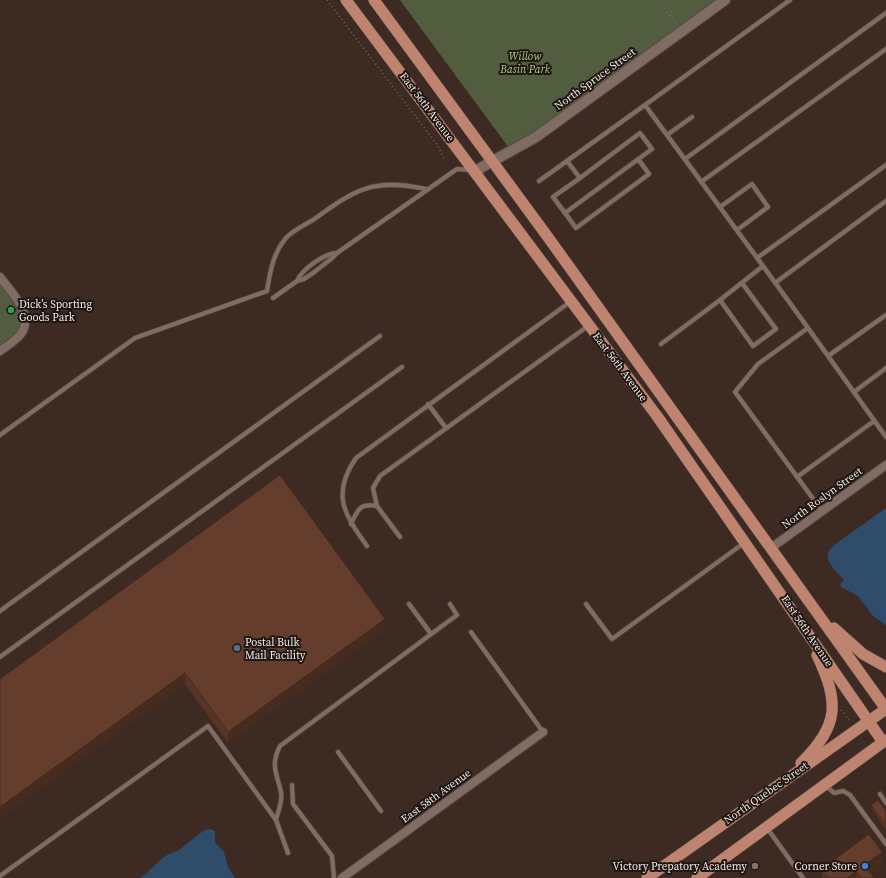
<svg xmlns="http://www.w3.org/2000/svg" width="886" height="878" viewBox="0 0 886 878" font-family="'Source Serif 4',serif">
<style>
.green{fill:#525d40}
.water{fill:#2f4c6b}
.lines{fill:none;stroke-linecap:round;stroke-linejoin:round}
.service-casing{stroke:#594a43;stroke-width:5.5}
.minor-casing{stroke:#594a43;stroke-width:10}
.tertiary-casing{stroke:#594a43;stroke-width:12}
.primary-casing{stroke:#594a43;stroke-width:12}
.path{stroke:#796962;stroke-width:1.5;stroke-dasharray:1 3;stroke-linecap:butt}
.service{stroke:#806c63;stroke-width:4}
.minor{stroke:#806c63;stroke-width:8}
.tertiary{stroke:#806c63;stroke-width:10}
.primary{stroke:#bf846f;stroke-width:11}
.wall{fill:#573426}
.shaded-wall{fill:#472b1f}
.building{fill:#653d2c;stroke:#472b1f}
.leisure-dot{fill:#2e9e5b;stroke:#1e1612;stroke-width:1.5}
.service-dot{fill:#5c6f8a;stroke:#1e1612;stroke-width:1.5}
.education-dot{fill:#8d6e63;stroke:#1e1612;stroke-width:1.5}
.shop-dot{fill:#3f7fe0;stroke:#1e1612;stroke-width:1.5}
.labels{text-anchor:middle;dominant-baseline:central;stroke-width:4;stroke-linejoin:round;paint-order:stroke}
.park-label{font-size:11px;font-style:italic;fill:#b2cb89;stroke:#1e1612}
.street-label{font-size:11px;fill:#f2e6e1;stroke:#1e1612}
.poi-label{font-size:11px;fill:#f2e6e1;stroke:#1e1612;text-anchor:start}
</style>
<rect width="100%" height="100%" fill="#3d2b23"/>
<path class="green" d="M400,0H718L537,131L509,148Z
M0,277L20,304L25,326L0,351Z"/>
<path class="water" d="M886,508V625L873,616L858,596L841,587L840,584L844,580C834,568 819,558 834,545Z
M210,829L215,831V842L224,852L228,867L235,878H141L165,856L179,850L203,831Z"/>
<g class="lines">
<defs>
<path id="service" d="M645,105L790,0
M667,135L692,117
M685,159L886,13
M567,161L580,178L640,133L652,149L565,213L576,228L649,174L638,159
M539,181L645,105L763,266
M701,182L886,49
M720,207L752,184L768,207L737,230
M565,213L553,197L580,178
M757,258L886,165
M297,281C302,269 324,254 336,253
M742,283L776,329L753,346L720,300L763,266L808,328L758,364L735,392L822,511
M775,283L886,201
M273,298L297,281L304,279L313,273L331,259L337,253L457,169L471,170
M808,328L886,437
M661,344L720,300
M828,356L886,315
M854,392L886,368
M428,404L446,428
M0,435L135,338L267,291C270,272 273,254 285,239C292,231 304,225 313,220C356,189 372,178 426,189
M797,477L874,421
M351,524C358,509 360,503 377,506
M400,537L377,506L373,488L380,476L588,326
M367,546C344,514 331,494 356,458L570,302
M409,604L431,634
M586,604L612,639L744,543
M0,611L380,336
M471,632L543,732
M0,657L402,367
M338,752L381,811
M292,785L293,804L332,856L334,878
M826,786L834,793L843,791L850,795L886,844
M880,794L886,803
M276,820C278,811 283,801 281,792C277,774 270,765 280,746L457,615L450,604
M767,828L803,878
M0,876L208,726L276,820L288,853"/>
<path id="minor" d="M0,277C11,292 36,316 20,335C15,341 7,346 0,351
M771,548L886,465
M342,878L543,732"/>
<path id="tertiary" d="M475,171L536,137L725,0"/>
<path id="primary" d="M346,0L657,416L883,742
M374,0L550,240L886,709
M834,628L863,654L886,667
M801,763C840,725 839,702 817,655
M647,878L886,709
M697,878L886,740"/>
</defs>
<use href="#service" class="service-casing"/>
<use href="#minor" class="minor-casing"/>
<use href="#tertiary" class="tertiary-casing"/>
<use href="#primary" class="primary-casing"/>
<path class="path" d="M327,0L438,146L445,161
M667 13a2 2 0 1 1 4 0a2 2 0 1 1-4 0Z
M670,15L677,25
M505,129L506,132L508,133L510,130L508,128
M841,710L851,722"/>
<use href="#service" class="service"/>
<use href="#minor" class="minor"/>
<use href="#tertiary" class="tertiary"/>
<use href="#primary" class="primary"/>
</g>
<path class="wall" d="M385,630L228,743L185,684L0,818V679Z
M871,805L886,811V829L871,808Z
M882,866L871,874L874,878H822V869Z"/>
<path class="shaded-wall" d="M385,619V630L228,743V732Z
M185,673V684L0,818V807Z
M882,852V866L866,878L864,865Z
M856,871V878H847Z"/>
<path class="building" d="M280,475L385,619L228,732L185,673L0,807V679Z
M878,800L886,811V825L871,805Z
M869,834L882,852L864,865L874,878H861L856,871L847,878H828L822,869Z"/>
<circle class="leisure-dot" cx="11" cy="310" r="4"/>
<circle class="service-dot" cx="237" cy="648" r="4"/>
<circle class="education-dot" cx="755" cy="866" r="4"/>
<circle class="shop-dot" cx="865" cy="866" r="4"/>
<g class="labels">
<g class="park-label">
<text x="525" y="56">Willow<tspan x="525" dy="13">Basin Park</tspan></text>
</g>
<g class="street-label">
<text transform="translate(595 79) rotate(-36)">North Spruce Street</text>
<text transform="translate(427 107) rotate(53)">East 56th Avenue</text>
<text transform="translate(620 367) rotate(53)">East 56th Avenue</text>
<text transform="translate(822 498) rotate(-36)">North Roslyn Street</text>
<text transform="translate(807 631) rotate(56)">East 56th Avenue</text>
<text transform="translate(766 793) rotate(-35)">North Quebec Street</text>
<text transform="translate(436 796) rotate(-36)">East 58th Avenue</text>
</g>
<g class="poi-label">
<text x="19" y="304">Dick’s Sporting<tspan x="19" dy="13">Goods Park</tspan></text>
<text x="245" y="642">Postal Bulk<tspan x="245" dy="13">Mail Facility</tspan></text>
<text x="747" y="866" text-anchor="end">Victory Prepatory Academy</text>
<text x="857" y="866" text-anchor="end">Corner Store</text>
</g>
</g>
</svg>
